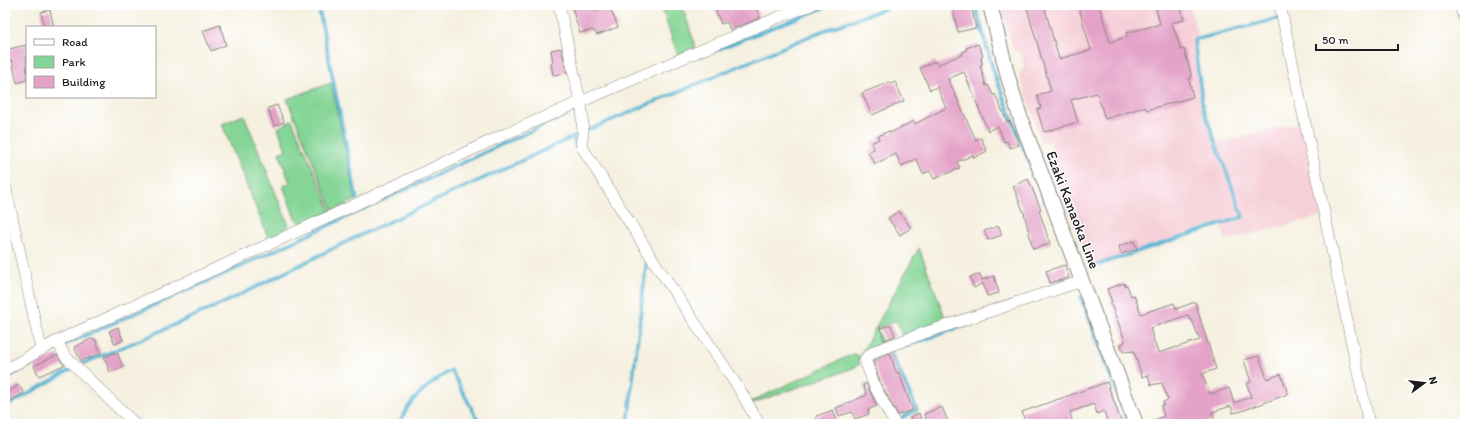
<svg xmlns="http://www.w3.org/2000/svg" width="1470" height="429" viewBox="0 0 1470 429" font-family="Itim,sans-serif">
<style>
.built{fill:#f6cfd8}
.green{fill:#85d596;stroke:#507859}
.lines{fill:none;stroke-linecap:round;stroke-linejoin:round}
.stream{stroke:#54b4d3;stroke-width:3.5}
.building{fill:#e4a2c8;fill-rule:evenodd}
.minor-casing{stroke:#88867e;stroke-width:12}
.major-casing{stroke:#88867e;stroke-width:16}
.minor{stroke:#fff;stroke-width:11}
.major{stroke:#fff;stroke-width:14}
.labels{text-anchor:middle;dominant-baseline:central;stroke-width:3;stroke-linejoin:round;paint-order:stroke}
.street-label{font-size:15px;fill:#1c1c1c;stroke:#fff}
</style>
<rect width="100%" height="100%" fill="#fff"/>
<filter id="ink" filterUnits="userSpaceOnUse"><feTurbulence type="fractalNoise" baseFrequency=".025" numOctaves="2"/><feDisplacementMap in="SourceGraphic" scale="8" xChannelSelector="R" yChannelSelector="G"/><feConvolveMatrix kernelMatrix="1 2 1 2 8 2 1 2 1" color-interpolation-filters="sRGB"/></filter>
<filter id="wash" filterUnits="userSpaceOnUse"><feTurbulence type="fractalNoise" baseFrequency=".012" numOctaves="4" result="noise"/><feDisplacementMap in="SourceGraphic" scale="16" xChannelSelector="R" yChannelSelector="G"/><feGaussianBlur stdDeviation="0.9" result="paint"/><feColorMatrix in="noise" values="0 0 0 0 0 0 0 0 0 0 0 0 0 0 0 0 0 1.4 0 .05"/><feComposite in="paint" operator="in"/></filter>
<g filter="url(#wash)">
<rect width="100%" height="100%" fill="#f5f0df"/>
<path class="built" d="M1001,5H1189L1198,37L1193,39L1201,108L1214,144L1302,122L1322,216L1233,239H1225L1220,222L1090,266L1050,164L1055,158L1050,142H1041L1019,73L1024,67L1020,52L1013,50Z"/>
<path class="green" d="M664,5H682L696,48L678,56L661,6Z
M331,83L356,200L333,211L287,99Z
M244,115L289,226L284,229L285,234L269,240L222,124Z
M292,120L331,211L303,224L295,218L283,186L290,183L279,153L286,150L278,128Z
M919,248L947,323L903,339L897,321L877,328L883,346L861,354Z
M853,354L860,356L858,361L860,364L853,368L750,404V402Z"/>
<g class="lines">
<path class="stream" d="M318,5L357,199
M975,5L994,73L1045,202
M701,56L830,5
M573,138L578,149
M1091,267L1243,217L1203,108L1194,40L1280,18
M1081,297L1128,424
M900,348L998,314
M890,351L917,410L897,420
M5,379L55,349L231,271L567,114
M5,407L79,365L145,338L232,299L352,239L586,131L817,33L895,5
M400,424C407,399 431,383 451,370L480,424
M628,424L647,256"/>
</g>
<g id="blocks">
<path class="building" d="M571,5H594L595,11L609,6L618,27L597,35L593,30L580,33Z
M725,5H729L731,11L746,5H755L760,18L730,30L727,22L721,24L715,9Z
M952,5H971L976,28L958,32Z
M1026,5H1044L1059,59L1091,50L1078,5H1099L1110,42L1127,37L1126,33L1160,24L1155,5H1180L1184,20L1172,23L1181,50L1184,49L1192,78L1189,79L1193,97L1147,110L1144,107L1105,119L1097,93L1071,100L1078,122L1044,132L1037,109L1041,108L1037,95L1051,91Z
M50,10L54,27H44L41,12Z
M220,25L226,45L211,51L203,31Z
M978,44L983,56L981,57L982,65H980L986,86L988,85L993,95L995,94L1007,122L1010,121L1019,145L1010,148L1007,141L1004,142L998,126L988,131L964,72L948,79L976,140L981,138L987,151L974,158L973,155L957,162L960,168L934,179L930,171L923,174L916,159L901,166L896,154L875,164L868,152L874,149L871,143L879,139L878,136L889,131L890,133L914,121L915,124L946,108L937,87L930,90L920,68L935,61L937,65L963,54L962,52L966,51V48Z
M26,45L27,80L17,83L12,60L5,62V50Z
M561,48L567,73L553,75L551,63L553,62L551,50Z
M890,82L891,84L895,82L904,101L872,115L862,93Z
M277,105L284,122L274,126L268,108Z
M1028,179L1041,209L1039,210L1050,244L1033,249L1024,213L1013,186Z
M899,211L911,228L900,235L888,218Z
M999,226L1002,235L988,240L984,231Z
M1134,241L1137,249L1121,254L1119,246Z
M1065,265L1069,278L1050,283L1046,271Z
M980,274L982,280L994,276L999,293L987,296L983,283L974,288L970,277Z
M1124,283L1125,286L1127,285L1131,296L1134,295L1141,314L1174,303L1176,309L1195,302L1216,369L1202,374L1210,394L1229,388L1234,403L1251,397L1247,384L1251,382L1244,360L1259,356L1267,379L1281,374L1288,394L1242,411L1233,413L1231,406L1212,412L1214,420L1203,424H1145L1164,416L1161,406L1164,405L1163,402L1168,400L1162,383L1151,385L1148,375L1142,377L1134,351L1123,352L1121,344L1124,343L1125,340L1110,302H1112L1107,289ZM1188,315L1190,320H1192L1200,340L1158,353L1150,328Z
M891,325L895,336L884,340L880,328Z
M118,327L123,340L115,344L109,331Z
M91,339H95L101,353L81,361L74,347Z
M117,352L123,367L110,372L104,357Z
M890,353L896,372L899,373L913,410L898,415L881,384L873,361Z
M57,355L64,365L39,376L34,366Z
M1107,382L1122,424H1108L1104,411L1097,414L1094,404L1070,412L1073,424H1026L1022,412Z
M866,383L877,406L868,410L869,414L855,419L852,412L839,416L836,408L867,395L863,385Z
M19,385L24,393L5,405V393Z
M942,407L949,424H928L924,414Z
M833,410L838,424H818L816,416Z
M919,413L922,421L913,424L910,417Z"/>
</g>
</g>
<g filter="url(#ink)">
<use href="#blocks" fill-opacity="0" stroke="#88867e" stroke-width="1"/>
<g class="lines">
<defs>
<path id="minor" d="M559,5L582,110L583,135L581,142L582,147L657,266L740,390L759,424
M1280,5L1369,424
M1460,5L1465,22
M5,185L41,349
M57,341L65,356L135,424
M5,370L57,341L331,216L503,135L779,17L811,5
M895,424L875,387L865,360L867,357L875,351L924,333L1082,281"/>
<path id="major" d="M990,5L1008,77L1021,120L1136,424"/>
</defs>
<use href="#minor" class="minor-casing"/>
<use href="#major" class="major-casing"/>
<use href="#minor" class="minor"/>
<use href="#major" class="major"/>
</g>
</g>
<g class="labels">
<g class="street-label">
<text transform="translate(1073 210) rotate(69)">Ezaki Kanaoka Line</text>
</g>
</g>
<rect width="1470" height="429" fill="none" stroke="#fff" stroke-width="20"/>
<rect x="26" y="26" width="130" height="72" fill="#ffffff" stroke="#a4a4a4"/>
<rect x="34" y="39" width="20" height="6" fill="#ffffff" stroke="#a4a4a4"/>
<text x="62" y="46" font-size="12" fill="#1c1c1c">Road</text>
<rect x="34" y="56" width="20" height="12" fill="#85d596" stroke="#a4a4a4"/>
<text x="62" y="66" font-size="12" fill="#1c1c1c">Park</text>
<rect x="34" y="76" width="20" height="12" fill="#e4a2c8" stroke="#a4a4a4"/>
<text x="62" y="86" font-size="12" fill="#1c1c1c">Building</text>
<g transform="translate(1424 383) rotate(75)" stroke="#ffffff" stroke-width="3" paint-order="stroke">
<path d="M0-3L7 15L0 10L-7 15Z" fill="#1c1c1c"/>
<text y="-6" font-size="11" font-weight="bold" text-anchor="middle" fill="#1c1c1c">N</text>
</g>
<path d="M1316 44v6h82v-6" fill="none" stroke="#1c1c1c" stroke-width="2"/>
<text x="1322" y="44" font-size="12" fill="#1c1c1c" stroke="#ffffff" stroke-width="3" paint-order="stroke">50 m</text>
</svg>
